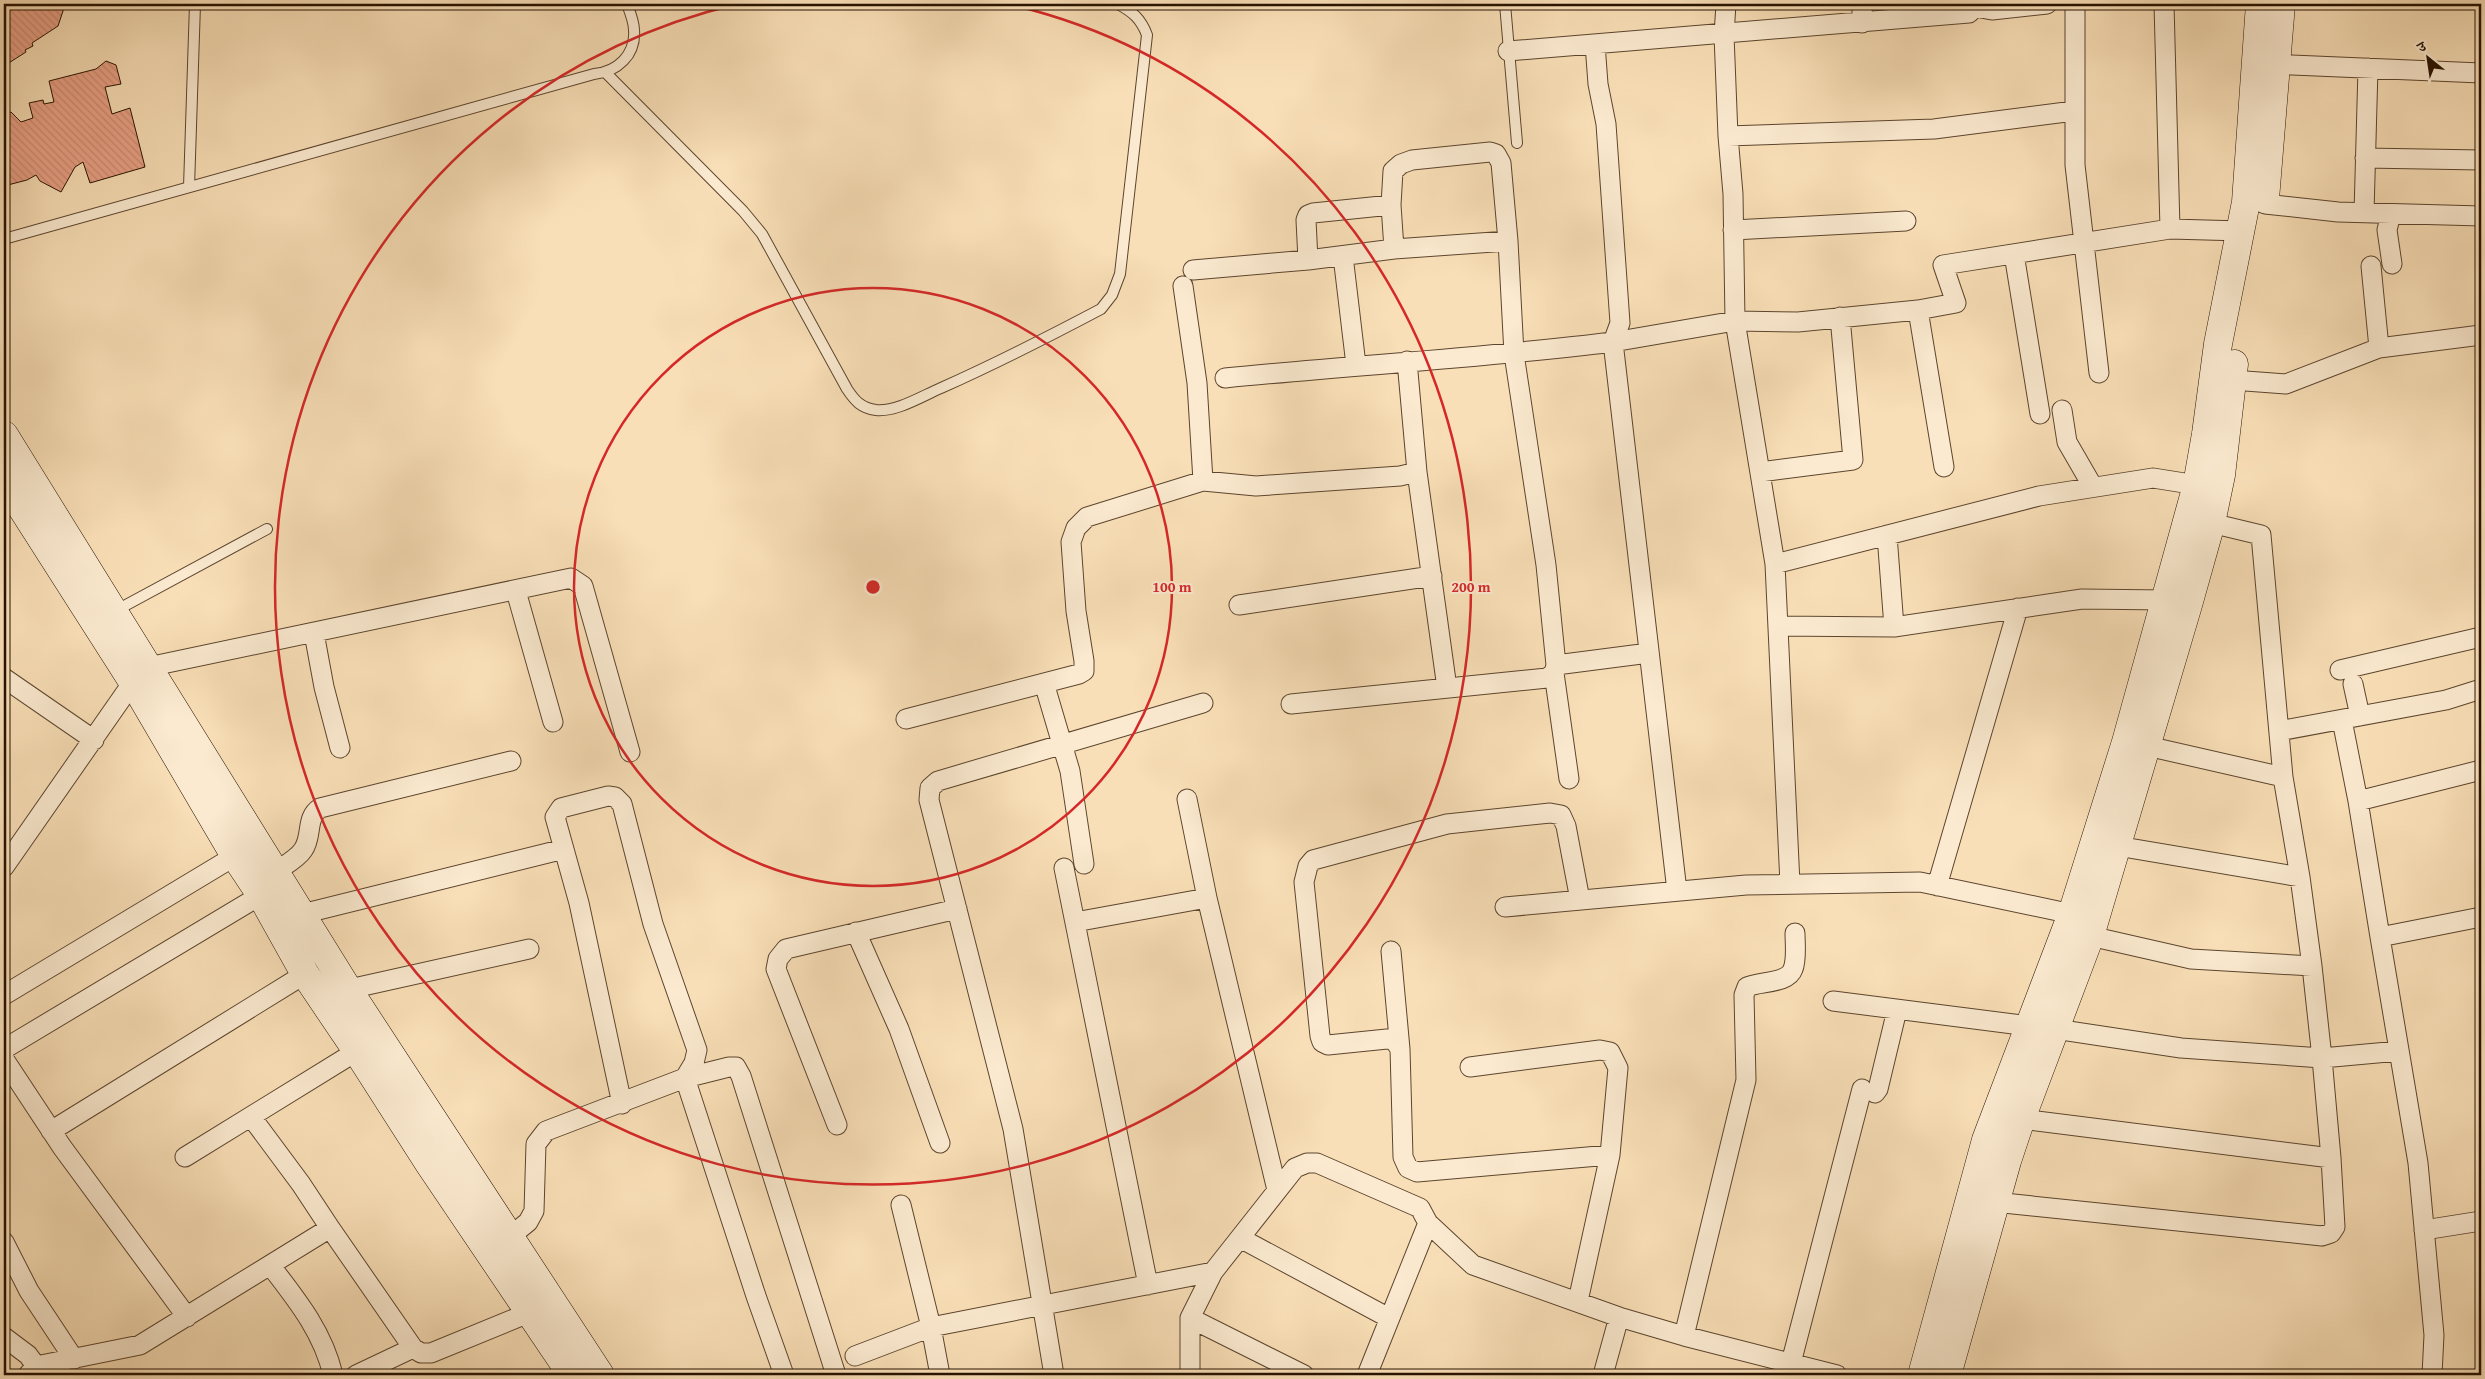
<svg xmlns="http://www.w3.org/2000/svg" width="2485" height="1379" viewBox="0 0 2485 1379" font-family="'Gentium Book Plus','Noto Serif Devanagari',serif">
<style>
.building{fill:url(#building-back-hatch);stroke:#271200}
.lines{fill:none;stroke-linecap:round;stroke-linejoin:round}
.lane-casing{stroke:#5c452e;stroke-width:12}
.street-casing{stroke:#5c452e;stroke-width:21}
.secondary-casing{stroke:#271200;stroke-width:29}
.lane{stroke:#fbead0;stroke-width:10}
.street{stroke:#fbead0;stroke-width:19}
.secondary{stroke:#fbead0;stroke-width:28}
.ring{fill:none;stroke:#d62828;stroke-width:2.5}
.centre{fill:#d62828;stroke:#fbead0;stroke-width:2.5}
.ring-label{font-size:15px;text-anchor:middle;font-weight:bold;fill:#d62828;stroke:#fbead0;stroke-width:4;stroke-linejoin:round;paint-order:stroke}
</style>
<defs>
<pattern id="building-back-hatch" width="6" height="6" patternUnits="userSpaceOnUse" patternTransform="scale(1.25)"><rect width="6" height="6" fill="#eaa186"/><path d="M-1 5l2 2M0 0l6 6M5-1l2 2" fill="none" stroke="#c98a72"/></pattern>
</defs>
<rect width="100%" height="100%" fill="#f9dfb7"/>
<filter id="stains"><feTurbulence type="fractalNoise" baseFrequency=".004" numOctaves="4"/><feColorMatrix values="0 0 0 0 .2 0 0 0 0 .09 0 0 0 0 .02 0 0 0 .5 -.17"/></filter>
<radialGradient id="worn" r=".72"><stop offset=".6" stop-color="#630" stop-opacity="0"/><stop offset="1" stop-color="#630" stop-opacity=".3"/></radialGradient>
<path class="building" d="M4,4H63V11L58,26L32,43L33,46L25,50L26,52L4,66Z
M106,61L116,65L121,84L105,87L112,114L130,108L145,167L90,183L83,162L75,167L61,192L40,181L36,175L27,180L4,186V115L11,112L21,122L33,118L29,103L43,100L44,104L54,102L49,81L96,69Z"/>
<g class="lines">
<defs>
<path id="lane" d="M1505,4L1517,143
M606,73L743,211L762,234L847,389C855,401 861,408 876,410C897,412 922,396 941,388C995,364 1048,337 1101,309L1112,295L1120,274L1147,35C1141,19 1133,12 1118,4
M189,187L195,4
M4,239L594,74C617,72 636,55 634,30C634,22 630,12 627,4
M115,611L267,529"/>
<path id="street" d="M1726,4L1724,35L1728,136L1733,194L1735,321L1775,564L2039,496L2153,478L2197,485
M1974,4L1975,7L1992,10L2047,4
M2075,4V165L2099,373
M2164,4L2170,229
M1862,23V4
M1508,51L1969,13L1975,7
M2266,64L2481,73
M1728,136L1934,129L2074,111
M2365,158L2481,160
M2265,204L2338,212L2481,216
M1391,205L1393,171L1401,164L1412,160L1490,152L1496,154L1501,163L1508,241
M2364,213L2368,68
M2391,214L2387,230L2392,264
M1733,230L1906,221
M2014,254L2040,414
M1343,256L1356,365
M2371,266L2379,348
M1193,270L1308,260
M1183,286L1197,383L1203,481
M1918,310L1944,467
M1225,378C1355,365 1484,358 1613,342L1620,323L1606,124L1598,84L1595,44
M2232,380L2286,384L2379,348L2481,335
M2062,410L2067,442L2093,487
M1417,472L1447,688
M1760,472L1853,460L1840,317
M2211,523L2261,535L2283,777
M1887,535L1894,627
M1775,564L1790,884
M516,591L553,722
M1239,605L1432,576
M1778,626L1894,627L2082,599L2166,600
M314,633L324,687L340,748
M1556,665L1649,653
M148,667L571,578L583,586L630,752
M2340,670L2481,637
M1554,673L1569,779
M4,678L94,740
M1044,683L1070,771L1084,864
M2353,684L2360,716
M1291,704L1547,678L1554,673L1556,665L1546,565L1514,354L1508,241L1394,249L1308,260L1306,220L1308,215L1313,213L1391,205L1394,249
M906,719L1079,674L1084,671V661L1076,611L1071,542L1076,528L1087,517L1203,481L1256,486L1400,476L1417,472L1407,361
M2342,720L2358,801L2481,770
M2279,731L2446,700L2481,689
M1187,799L1207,898
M2358,801L2380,937
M2117,846L2300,877L2283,777L2147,746
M4,867L133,682
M1064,868L1148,1285
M275,872C285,865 297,859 303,850C313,836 305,818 320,808L511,761
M1937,886L2018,608
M1677,891L1613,342L1735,321L1798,322L1918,310L1956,303L1943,265L2170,229L2242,231
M1580,900L1566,826L1561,815L1550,813L1447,824L1313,860L1308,866L1304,882L1320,1036L1322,1042L1328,1045L1387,1039L1394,1040L1400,1049L1403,1157L1408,1168L1417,1172L1610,1155
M1505,907L1746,885L1920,882L2072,914
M302,914L564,849
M1075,922L1207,898L1277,1190
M856,932L899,1029L940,1143
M2090,936L2191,959L2312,966L2300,877
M1391,951L1400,1049
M336,992L529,949
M4,995L235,856
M1833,1001L2029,1026
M2055,1029L2181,1048L2322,1058L2312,966
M4,1049L261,895
M4,1059L62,1147L187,1317
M1470,1067L1600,1050L1610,1052L1618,1068L1610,1155L1578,1301
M1875,1093L1878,1089L1897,1010
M252,1118L301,1184L330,1228
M2021,1119L2331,1158L2322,1058L2399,1051
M837,1125L776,969L778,959L786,949L957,909
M51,1131L305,974
M185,1157L357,1051
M1994,1202L2322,1236L2331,1233L2335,1227L2331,1158
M2424,1230L2481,1221
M1240,1238L1389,1318
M4,1242L29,1291L74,1359
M501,1244L528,1222L534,1211L536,1144L546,1131L685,1078L694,1063L697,1050L653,924L622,804L615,797L608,796L561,808L555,817L579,903L622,1104
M270,1265C297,1300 323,1332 333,1375
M1684,1336L1746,1080L1744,995L1747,987C1759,981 1788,984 1793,969C1797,959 1795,944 1795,933
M4,1337L28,1355L36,1366
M855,1356L931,1327L901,1205
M1791,1363L1862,1089
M28,1375L36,1366L140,1345L330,1228L413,1348L421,1353H431L531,1312
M356,1375L413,1348
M784,1375L756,1296L685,1078L729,1067H736L741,1076L836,1375
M940,1375L931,1327L1213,1272
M1054,1375L1013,1129L929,800L930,788L938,781L1203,703
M1190,1375V1318
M1304,1375L1190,1318L1213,1272L1295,1168L1307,1163H1317L1420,1208L1428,1223L1473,1265L1619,1317L1684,1336L1837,1375
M1367,1375L1428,1223
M1603,1375L1619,1317
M2432,1375L2434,1335L2418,1163L2380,937L2481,917"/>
<path id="secondary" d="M2265,199L2281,4
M4,435L347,988L600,1375
M4,480L133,682L235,856L261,895L305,974L357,1051L430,1165L572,1375
M1922,1375L1986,1140L2072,914L2126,742L2197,485L2206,434L2218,344L2246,202L2260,4
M1947,1375L2007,1161L2021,1119L2090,936L2188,605L2211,523L2221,475L2234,364"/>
</defs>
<use href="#lane" class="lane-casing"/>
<use href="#street" class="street-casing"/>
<use href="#secondary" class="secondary-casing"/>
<use href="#lane" class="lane"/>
<use href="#street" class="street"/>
<use href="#secondary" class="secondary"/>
</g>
<g class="ring">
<circle cx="873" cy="587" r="299"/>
<path d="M1008 4A598 598 0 1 1 738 4"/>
</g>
<circle cx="873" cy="587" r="8" class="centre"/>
<g class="ring-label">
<text x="1172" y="592">100 m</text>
<text x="1471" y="592">200 m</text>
</g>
<rect width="2485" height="1379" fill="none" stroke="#f9dfb7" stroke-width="20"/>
<rect x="5" y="5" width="2475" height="1369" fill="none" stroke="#271200" stroke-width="2.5"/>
<rect x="10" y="10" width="2465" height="1359" fill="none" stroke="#271200"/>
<g transform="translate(2428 58) rotate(330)" stroke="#fbead0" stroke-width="4" paint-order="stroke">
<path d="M0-4L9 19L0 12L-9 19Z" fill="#271200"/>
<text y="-8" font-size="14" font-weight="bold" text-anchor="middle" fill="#271200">उ</text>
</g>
<rect width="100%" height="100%" filter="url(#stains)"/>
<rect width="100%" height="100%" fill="url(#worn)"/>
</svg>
